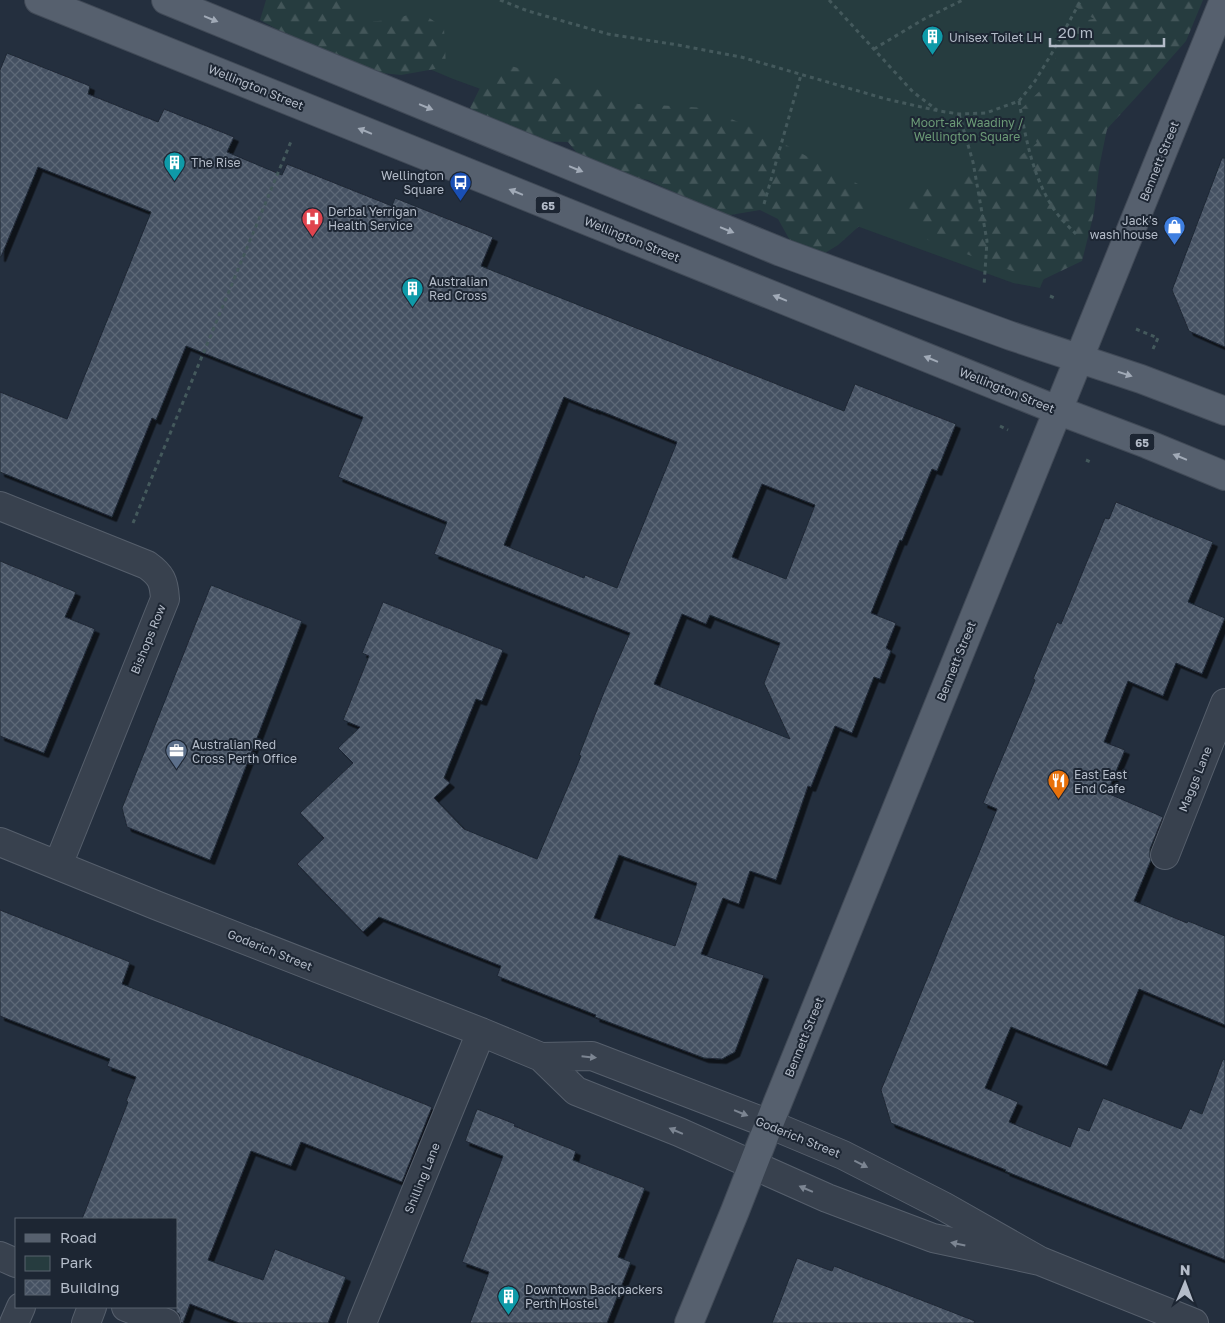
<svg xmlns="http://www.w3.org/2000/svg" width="1225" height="1323" viewBox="0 0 1225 1323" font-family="'Golos Text',sans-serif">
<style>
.green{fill:#263c3f}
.forest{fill:url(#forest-firs)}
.building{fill:url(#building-cross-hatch);stroke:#1f2835;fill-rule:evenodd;filter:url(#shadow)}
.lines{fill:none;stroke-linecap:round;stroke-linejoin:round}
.minor-casing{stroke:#565f6c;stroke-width:30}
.major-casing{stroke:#414a57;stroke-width:30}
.path{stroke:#44595c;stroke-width:3;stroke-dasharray:4 4;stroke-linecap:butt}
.minor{stroke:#38414e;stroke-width:28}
.major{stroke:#56606e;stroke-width:28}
.oneway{fill:#a1aab7}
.oneway2{fill:#7c8592}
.labels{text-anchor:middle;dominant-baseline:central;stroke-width:4;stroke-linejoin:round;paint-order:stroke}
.shield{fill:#1d2633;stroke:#878f9c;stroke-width:1}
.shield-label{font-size:11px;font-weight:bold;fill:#b4bcc9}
.poi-label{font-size:12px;fill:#b4bcc9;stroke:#1d2633;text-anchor:start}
.street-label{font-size:12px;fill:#b4bcc9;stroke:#1d2633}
.park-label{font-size:12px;fill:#6b9a76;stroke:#1d2633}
</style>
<defs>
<pattern id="forest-firs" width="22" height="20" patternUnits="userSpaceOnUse" patternTransform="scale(1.25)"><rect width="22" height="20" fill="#263c3f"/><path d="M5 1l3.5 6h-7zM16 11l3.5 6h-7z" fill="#435659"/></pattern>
<pattern id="building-cross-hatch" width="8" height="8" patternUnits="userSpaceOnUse" patternTransform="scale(1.25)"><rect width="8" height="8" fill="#455162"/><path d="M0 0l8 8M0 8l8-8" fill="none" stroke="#5d6877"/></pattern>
<filter id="shadow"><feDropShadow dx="4.5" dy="4.5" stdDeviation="0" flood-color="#0009"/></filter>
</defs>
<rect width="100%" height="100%" fill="#242f3e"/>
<path class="green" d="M266,0H1162L1040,288L1013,283L453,79Z"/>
<path class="forest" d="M266,0H336L363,22L393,20L419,11L444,28L446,67L401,75L372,72L317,51L260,20Z
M1065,0H1203L1186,41L1149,83L1107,129L1099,168L1094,213L1082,261L1040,281L928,240L901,205L915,190L961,185L980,163L1010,164L1037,143L1017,113L1045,86L1055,63L1060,24L1094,19Z
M500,63L599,90L638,104L705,108L762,132L858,184L866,220L838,245L812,261L792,244L778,219L760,210L724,216L648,180L591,170L568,142L522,141L470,108L480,88Z"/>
<path class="building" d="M7,53L90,86L88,94L158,122L164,109L234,137L227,152L282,175L287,164L392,206L395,198L493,237L481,266L844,411L855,384L956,424L937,471L932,469L902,541L900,540L871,613L896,623L886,648L891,651L880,679L874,677L852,733L835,726L811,787L808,786L776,880L750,871L739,904L723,898L701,954L764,975L735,1052L722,1059L704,1058L595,1017L596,1015L497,976L501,966L379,917L363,932L297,864L324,838L300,813L353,763L338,748L360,727L343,720L369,656L362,653L383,602L503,650L482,701L476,699L444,778L450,783L434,798L464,829L537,859L581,756L579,755L604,692L630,633L434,554L447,522L338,477L363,417L186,346L156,420L152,418L112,517L0,472V392L67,419L151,212L38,167L1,257H0V70ZM564,397L596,410V409L677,442L617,588L585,575L584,578L504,545ZM762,484L815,505L786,579L732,557ZM682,614L706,624L710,615L780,643L764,683L790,739L654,684ZM619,855L697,883L675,946L594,918Z
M1222,158H1225V347L1189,331L1172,290Z
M1116,502L1213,542L1188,602L1225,618L1202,674L1176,663L1163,696L1128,681L1104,742L1125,750L1107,793L1163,817L1150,849V857L1151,860L1134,901L1187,923L1188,921L1225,936V1025L1139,989L1107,1066L1011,1027L985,1088L1018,1102L1009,1122L1070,1147L1078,1127L1089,1131L1103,1098L1181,1129L1190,1109L1202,1114L1223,1059L1225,1060V1260L1005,1171L1006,1170L891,1123L881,1090L997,809L983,803L1035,680L1033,679L1057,622L1061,624L1105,518L1109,519Z
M0,561L76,592L65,617L95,629L44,753L0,736Z
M211,585L302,621L210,860L127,827L122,808Z
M0,910L130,962L122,984L432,1107L402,1182L301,1142L291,1166L251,1151L208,1260L263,1280L275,1249L346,1277L328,1323H239L190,1304L183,1323H181L179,1314L176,1312V1219H82L128,1102L126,1101L136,1077L107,1066L110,1059L0,1016Z
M477,1109L515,1124L514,1126L576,1151L573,1160L645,1188L618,1257L631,1262L607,1323H470L489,1272L462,1262L503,1156L465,1141Z
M797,1258L832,1271L834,1266L975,1321L974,1323H772Z"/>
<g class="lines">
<defs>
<path id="minor" d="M0,506L147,565C161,575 164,581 165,599L58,865
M0,842L158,906L481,1032L541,1057L576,1091L679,1132L827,1198L933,1238L1040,1261
M1165,855L1225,703
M541,1057L592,1056L769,1124L843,1155L943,1206L1040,1261L1194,1323
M0,1256L16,1263
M126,1307L166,1323
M14,1323L21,1307
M86,1323L92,1307
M362,1323L481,1032"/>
<path id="major" d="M39,0L1057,410L1147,444L1225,476
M166,0L781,252L1011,336L1141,379L1225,411
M689,1323L735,1211L769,1124L1224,0"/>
</defs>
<use href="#minor" class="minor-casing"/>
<use href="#major" class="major-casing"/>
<path class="path" d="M500,0L528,11L608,34L678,45L741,57L886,99L939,111L959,114L986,113L1019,101L1035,81L1052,53L1081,0
M829,0L913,92L937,110
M874,49L924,19L963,0
M1019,101C1026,140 1033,178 1055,211C1061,219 1069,227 1076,234
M959,114L973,162L987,241L984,286
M764,204L801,75
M1050,296L1057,299
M1136,329L1158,338L1153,349
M1000,426L1008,430
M1086,460L1093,463
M133,523L292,139"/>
<use href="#minor" class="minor"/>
<use href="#major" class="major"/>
</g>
<defs><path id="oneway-solid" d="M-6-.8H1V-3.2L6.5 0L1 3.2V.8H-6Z" transform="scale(1.25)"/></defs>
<g class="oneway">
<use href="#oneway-solid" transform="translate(211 19) rotate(22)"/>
<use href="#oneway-solid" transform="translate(426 107) rotate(22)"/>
<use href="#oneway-solid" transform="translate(365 131) rotate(-158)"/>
<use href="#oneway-solid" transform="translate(576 169) rotate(22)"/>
<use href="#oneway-solid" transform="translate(516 192) rotate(-158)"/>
<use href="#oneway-solid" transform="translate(727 230) rotate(22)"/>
<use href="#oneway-solid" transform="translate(780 298) rotate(-158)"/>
<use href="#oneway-solid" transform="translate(931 359) rotate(-158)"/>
<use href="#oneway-solid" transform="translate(1125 374) rotate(18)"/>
<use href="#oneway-solid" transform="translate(1180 457) rotate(-158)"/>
</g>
<g class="oneway2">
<use href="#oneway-solid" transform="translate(589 1057) rotate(6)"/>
<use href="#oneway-solid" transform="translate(741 1113) rotate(22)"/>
<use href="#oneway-solid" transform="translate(676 1131) rotate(-157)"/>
<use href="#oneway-solid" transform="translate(861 1164) rotate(27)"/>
<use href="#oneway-solid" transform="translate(806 1189) rotate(-157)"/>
<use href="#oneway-solid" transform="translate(958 1244) rotate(-168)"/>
</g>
<defs>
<symbol id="building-pin" viewBox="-11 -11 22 30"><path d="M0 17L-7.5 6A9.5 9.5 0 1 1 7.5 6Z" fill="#0f9aa8" stroke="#1d2633"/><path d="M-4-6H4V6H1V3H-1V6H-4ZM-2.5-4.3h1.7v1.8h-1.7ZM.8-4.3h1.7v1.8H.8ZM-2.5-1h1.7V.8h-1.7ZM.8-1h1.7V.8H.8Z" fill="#fff"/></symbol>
<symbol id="bus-pin" viewBox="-11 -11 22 30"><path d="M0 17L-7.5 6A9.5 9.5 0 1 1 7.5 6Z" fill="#1a4fb4" stroke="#1d2633"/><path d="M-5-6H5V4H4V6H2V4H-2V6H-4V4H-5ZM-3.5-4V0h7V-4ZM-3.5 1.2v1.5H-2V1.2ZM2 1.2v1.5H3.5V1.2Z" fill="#fff"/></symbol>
<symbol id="hospital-pin" viewBox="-11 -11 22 30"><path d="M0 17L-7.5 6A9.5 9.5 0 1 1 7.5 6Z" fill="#e0444e" stroke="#1d2633"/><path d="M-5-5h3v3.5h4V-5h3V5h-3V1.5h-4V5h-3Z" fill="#fff"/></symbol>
<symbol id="shop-pin" viewBox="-11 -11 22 30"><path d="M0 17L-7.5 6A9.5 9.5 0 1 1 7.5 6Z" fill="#3f7fe0" stroke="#1d2633"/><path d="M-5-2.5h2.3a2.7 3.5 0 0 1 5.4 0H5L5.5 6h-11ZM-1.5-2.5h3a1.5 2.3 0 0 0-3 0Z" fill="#fff"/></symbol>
<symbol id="office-pin" viewBox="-11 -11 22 30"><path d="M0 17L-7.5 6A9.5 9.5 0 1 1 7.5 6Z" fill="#5c6f8a" stroke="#1d2633"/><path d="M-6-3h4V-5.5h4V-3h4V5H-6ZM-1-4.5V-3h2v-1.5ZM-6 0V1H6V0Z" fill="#fff"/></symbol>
<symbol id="restaurant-pin" viewBox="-11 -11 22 30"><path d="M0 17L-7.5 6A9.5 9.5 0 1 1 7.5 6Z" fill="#e8710a" stroke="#1d2633"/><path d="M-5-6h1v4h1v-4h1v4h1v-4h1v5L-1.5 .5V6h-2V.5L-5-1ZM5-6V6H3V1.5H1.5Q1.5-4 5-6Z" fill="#fff"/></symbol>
</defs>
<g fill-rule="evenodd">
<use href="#building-pin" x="920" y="24" width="25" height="34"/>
<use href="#building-pin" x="162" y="150" width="25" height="34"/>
<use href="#bus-pin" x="448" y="170" width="25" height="34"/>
<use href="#hospital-pin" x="300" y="206" width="25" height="34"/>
<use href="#shop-pin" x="1162" y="214" width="25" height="34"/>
<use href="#building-pin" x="400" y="276" width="25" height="34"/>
<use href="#office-pin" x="164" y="738" width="25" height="34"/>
<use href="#restaurant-pin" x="1046" y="768" width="25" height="34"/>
<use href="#building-pin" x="496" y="1284" width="25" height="34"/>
</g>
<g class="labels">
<g class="shield">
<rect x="535.5" y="196.5" width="25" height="17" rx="4"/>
<rect x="1129.5" y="433.5" width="25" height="17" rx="4"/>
</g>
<g class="shield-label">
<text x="548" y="205">65</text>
<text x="1142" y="442">65</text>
</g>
<g class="poi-label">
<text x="949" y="37">Unisex Toilet LH</text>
<text x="191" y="162">The Rise</text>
<text x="444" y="175" text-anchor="end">Wellington<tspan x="444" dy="14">Square</tspan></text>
<text x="328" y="211">Derbal Yerrigan<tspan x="328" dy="14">Health Service</tspan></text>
<text x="1158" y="220" text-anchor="end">Jack's<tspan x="1158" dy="14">wash house</tspan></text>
<text x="429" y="281">Australian<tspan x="429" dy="14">Red Cross</tspan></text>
<text x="192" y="744">Australian Red<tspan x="192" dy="14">Cross Perth Office</tspan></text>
<text x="1074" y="774">East East<tspan x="1074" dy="14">End Cafe</tspan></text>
<text x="525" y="1289">Downtown Backpackers<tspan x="525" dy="14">Perth Hostel</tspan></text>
</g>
<g class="street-label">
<text transform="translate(256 87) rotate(22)">Wellington Street</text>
<text transform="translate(1159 161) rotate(-68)">Bennett Street</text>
<text transform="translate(632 239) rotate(22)">Wellington Street</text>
<text transform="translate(1007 390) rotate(22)">Wellington Street</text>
<text transform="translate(148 639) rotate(-68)">Bishops Row</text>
<text transform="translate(956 661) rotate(-68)">Bennett Street</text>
<text transform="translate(1195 779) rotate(-68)">Maggs Lane</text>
<text transform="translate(270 950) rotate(22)">Goderich Street</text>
<text transform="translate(804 1037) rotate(-68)">Bennett Street</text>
<text transform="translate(798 1137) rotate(22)">Goderich Street</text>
<text transform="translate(422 1178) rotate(-68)">Shilling Lane</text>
</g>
<g class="park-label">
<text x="967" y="122">Moort-ak Waadiny /<tspan x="967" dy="14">Wellington Square</tspan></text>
</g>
</g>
<rect x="15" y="1218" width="162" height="90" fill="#1d2633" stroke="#59626f"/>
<rect x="25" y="1234" width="25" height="8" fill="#56606e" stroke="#59626f"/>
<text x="60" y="1243" font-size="15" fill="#b4bcc9">Road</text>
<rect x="25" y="1256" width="25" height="15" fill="#263c3f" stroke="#59626f"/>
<text x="60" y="1268" font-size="15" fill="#b4bcc9">Park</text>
<rect x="25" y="1280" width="25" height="15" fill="url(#building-cross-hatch)" stroke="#59626f"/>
<text x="60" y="1293" font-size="15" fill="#b4bcc9">Building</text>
<g transform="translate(1185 1283) rotate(1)" stroke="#1d2633" stroke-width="4" paint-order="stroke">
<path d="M0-4L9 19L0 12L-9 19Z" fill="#b4bcc9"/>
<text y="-8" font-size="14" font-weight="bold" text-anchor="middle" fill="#b4bcc9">N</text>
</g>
<path d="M1050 38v8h114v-8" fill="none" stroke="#b4bcc9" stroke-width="2.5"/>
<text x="1058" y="38" font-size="15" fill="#b4bcc9" stroke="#1d2633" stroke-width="4" paint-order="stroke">20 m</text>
</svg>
